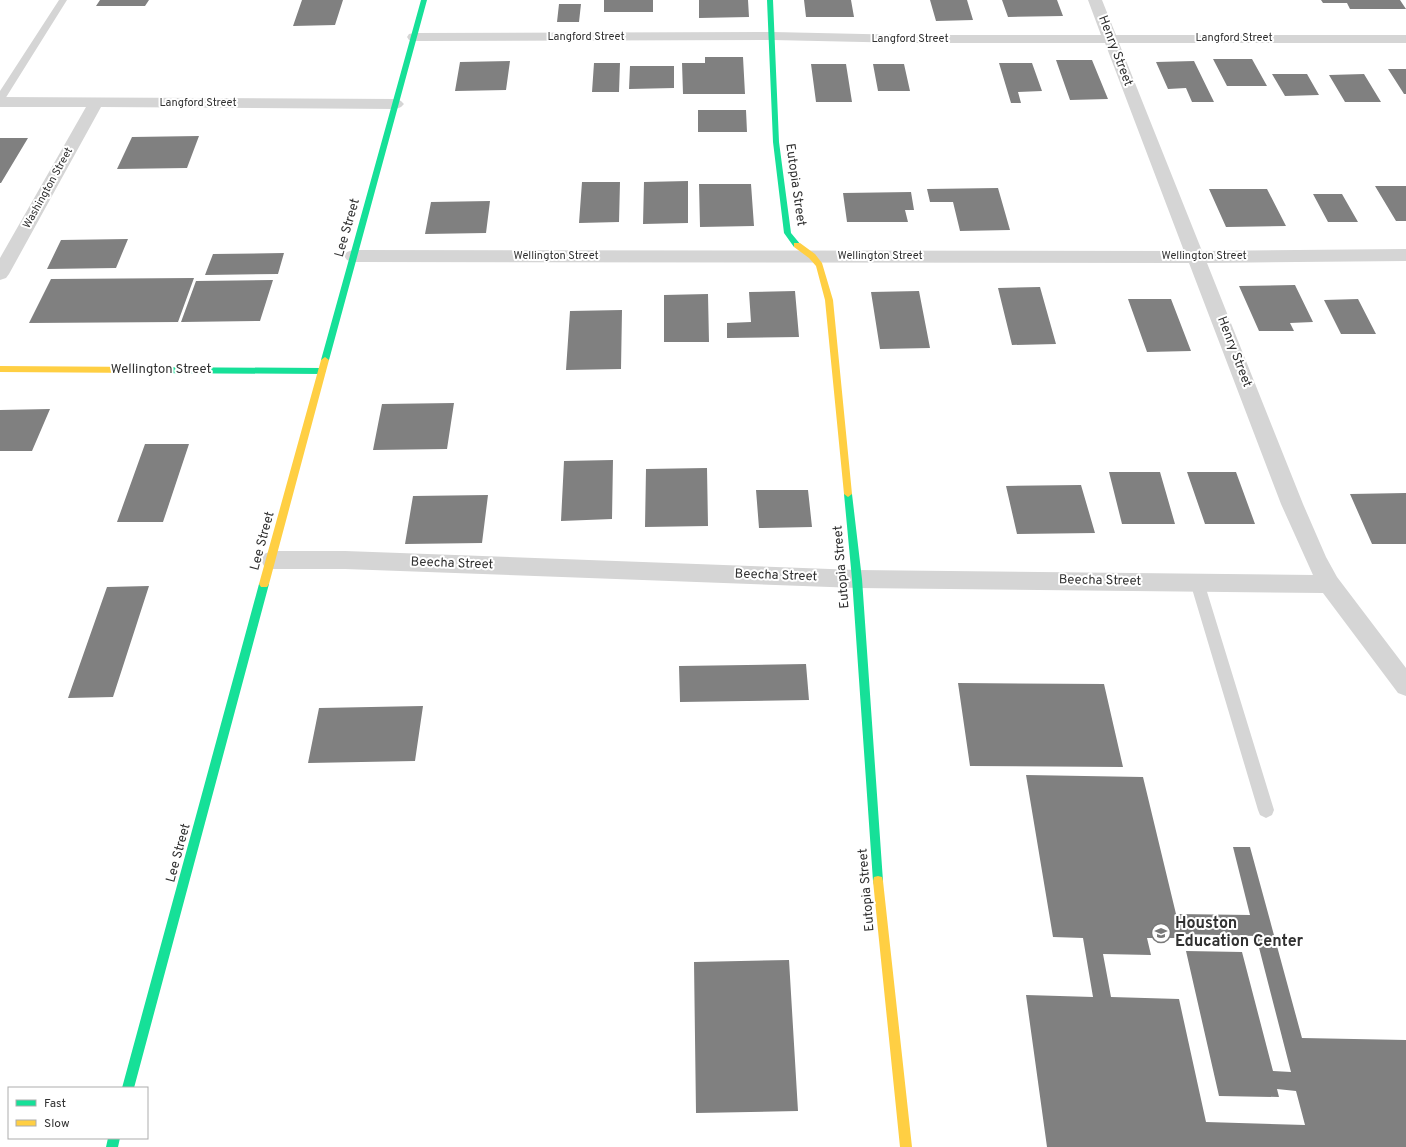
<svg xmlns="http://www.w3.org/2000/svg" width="1406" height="1147" viewBox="0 0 1406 1147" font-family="Overpass,sans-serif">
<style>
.building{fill:#808080;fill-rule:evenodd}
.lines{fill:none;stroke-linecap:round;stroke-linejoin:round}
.lane{fill:#d5d5d5;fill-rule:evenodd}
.street{fill:#d5d5d5;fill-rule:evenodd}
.fast{fill:#16e098;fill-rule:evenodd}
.slow{fill:#ffcf43;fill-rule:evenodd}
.labels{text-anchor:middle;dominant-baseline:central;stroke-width:4;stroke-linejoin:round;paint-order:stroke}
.far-street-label{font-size:11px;fill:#313131;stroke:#fff}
.street-label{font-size:13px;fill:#313131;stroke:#fff}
.near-poi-label{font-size:16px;font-weight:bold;fill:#313131;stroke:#fff;text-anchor:start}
</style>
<rect width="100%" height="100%" fill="#fff"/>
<path class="building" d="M100,0H149L145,6H96Z
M302,0H343L335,25L293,26Z
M604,0H653V12H604Z
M699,0H748L749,17L699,18Z
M804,0H851L854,17H806Z
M930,0H967L973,20L936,21Z
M1002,0H1057L1063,16L1008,17Z
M1321,0H1400L1406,9H1350L1347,3H1323Z
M559,4H581L579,22H557Z
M705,57H743L745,94H683L682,63H705Z
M1213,59H1252L1267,86H1227Z
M1056,60H1092L1108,99L1070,100Z
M510,61L506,90L455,91L460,62Z
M1194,61L1214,102H1192L1186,88L1168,89L1156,62Z
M594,63H620L619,92H592Z
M999,63H1032L1042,91L1018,92L1021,103H1011Z
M811,64H846L852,102H816Z
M873,64H904L910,91H878Z
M630,66H674V88L629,89Z
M1388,69H1406V94H1404Z
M1272,74H1307L1319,95L1285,96Z
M1364,74L1381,102H1345L1329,75Z
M698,110H746L747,132H698Z
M199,136L187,168L117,169L132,137Z
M0,138H28L1,183H0Z
M688,181V223L643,224L644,182Z
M582,182H620L619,222L579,223Z
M699,184H751L754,226L700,227Z
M1375,186H1406V221H1396Z
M998,188L1010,230L960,231L953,202H930L927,189Z
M1209,189H1267L1286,226L1226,227Z
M911,192L914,210H905L908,222H847L843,193Z
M1313,194H1342L1358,222H1328Z
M490,201L486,233L425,234L431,202Z
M128,239L116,268L47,269L61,240Z
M284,253L278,274L205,275L213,254Z
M194,278L178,322L29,323L51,279Z
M273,280L260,321L181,322L196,281Z
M1295,285L1313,322L1290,323L1294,331H1259L1239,286Z
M1040,287L1056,344L1012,345L998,288Z
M795,291L799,337L727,338V323L751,322L749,292Z
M919,291L930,348L880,349L871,292Z
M708,294L709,342H664V295Z
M1128,299H1171L1191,351L1147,352Z
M1358,299L1376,334H1341L1324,300Z
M622,310L621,369L566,370L570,311Z
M454,403L447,449L373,450L382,404Z
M50,409L32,451H0V410Z
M145,444H189L163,522H117Z
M613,460L612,519L561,521L564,461Z
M707,468L708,526L645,527L646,469Z
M1109,472H1160L1175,524H1122Z
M1187,472H1236L1255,524H1205Z
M1081,485L1095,533L1017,534L1006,486Z
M756,490H808L812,527L759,528Z
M1406,493V544H1372L1350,494Z
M488,495L482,543L405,544L413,496Z
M149,586L113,697L68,698L107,587Z
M806,664L809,700L680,702L679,666Z
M958,683L1104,684L1123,767L970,766Z
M423,706L415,761L308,763L319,708Z
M1026,775L1143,777L1176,914L1250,915L1233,847H1250L1302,1038L1406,1040V1147H1047L1026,995L1093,997L1083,938L1053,937ZM1180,934L1256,936L1291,1072L1273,1071L1242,952L1186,951L1219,1096L1279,1097L1277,1089L1296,1091L1305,1125L1206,1122L1179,999L1111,997L1103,954L1151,955L1147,938H1182Z
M789,960L798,1111L696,1113L694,962Z"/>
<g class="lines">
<path class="lane" d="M59,0H67L5,99L0,102V91Z
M1197,576L1202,578L1204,582L1274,810L1272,815L1266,818L1260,815L1258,810L1190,582L1192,578Z"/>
<path class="street" d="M1088,0H1102L1116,35H1406V43H1119L1202,251L1406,249V261L1207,263L1303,504L1326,557L1337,577L1406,668V696L1398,693L1323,593L857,588L345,569H272L264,566L261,560L264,554L272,551H345L857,570L1313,575L1281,504L1189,263L353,262L347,260L344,256L347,252L353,250L1184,251L1105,43H908L773,40L414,41L409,40L407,37L409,34L414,33L773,32L908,35H1101Z
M0,97L396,99L401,101L404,104L401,107L396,109L101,107L9,274L6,278L0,280V258L86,107H0Z"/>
<path class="fast" d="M421,0H427L329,360L325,363L321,360Z
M767,0H773L779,142L791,233L801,245L797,247H794L784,233L773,142Z
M145,367L322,368L326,371L322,374L145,373L141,370Z
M848,491L852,494L862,579L883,881L882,885L878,886L874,885L873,881L852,579L844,494Z
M264,580L267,581L269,584L134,1088H122L259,584L261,581Z
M108,1138H120L118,1147H106Z"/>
<path class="slow" d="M794,243H800L815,254L822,263L833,300L852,494L848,497L844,494L825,300L816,266L809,258L794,247Z
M325,357L329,360L269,584L267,587H261L259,584L321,360Z
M0,366L145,367L149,370L145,373L0,372Z
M878,876L882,877L883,881L912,1147H900L873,881L874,877Z"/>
</g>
<defs>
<symbol id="school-ring" viewBox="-11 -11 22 22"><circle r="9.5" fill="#fff" stroke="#797979" stroke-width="1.5"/><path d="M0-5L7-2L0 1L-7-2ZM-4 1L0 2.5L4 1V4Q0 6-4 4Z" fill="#797979"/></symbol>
</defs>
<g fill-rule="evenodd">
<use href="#school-ring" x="1150" y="922" width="22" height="22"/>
</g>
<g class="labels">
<g class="far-street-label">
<text x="586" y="37">Langford Street</text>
<text x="1234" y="38">Langford Street</text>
<text x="910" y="39">Langford Street</text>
<text x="198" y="103">Langford Street</text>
<text transform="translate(48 188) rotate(-61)">Washington Street</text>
<text x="556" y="256">Wellington Street</text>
<text x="880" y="256">Wellington Street</text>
<text x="1204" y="256">Wellington Street</text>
</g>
<g class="street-label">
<text transform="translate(1115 51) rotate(69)">Henry Street</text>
<text transform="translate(795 185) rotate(82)">Eutopia Street</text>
<text transform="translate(348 228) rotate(-74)">Lee Street</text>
<text transform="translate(1234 352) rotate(69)">Henry Street</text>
<text x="161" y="370">Wellington Street</text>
<text transform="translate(263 541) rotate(-75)">Lee Street</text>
<text transform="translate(452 564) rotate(2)">Beecha Street</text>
<text transform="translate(842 567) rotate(-95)">Eutopia Street</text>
<text transform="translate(776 576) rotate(2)">Beecha Street</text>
<text transform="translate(1100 581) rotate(1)">Beecha Street</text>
<text transform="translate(179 853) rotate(-75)">Lee Street</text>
<text transform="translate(867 890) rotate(-95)">Eutopia Street</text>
</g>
<g class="near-poi-label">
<text x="1175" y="924">Houston<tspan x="1175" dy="18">Education Center</tspan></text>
</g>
</g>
<rect x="8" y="1087" width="140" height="52" fill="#ffffff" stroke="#adadad"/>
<rect x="16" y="1100" width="20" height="6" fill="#16e098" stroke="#adadad"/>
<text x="44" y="1107" font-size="12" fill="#313131">Fast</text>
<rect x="16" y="1120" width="20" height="6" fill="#ffcf43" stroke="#adadad"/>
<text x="44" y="1127" font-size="12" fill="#313131">Slow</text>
</svg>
